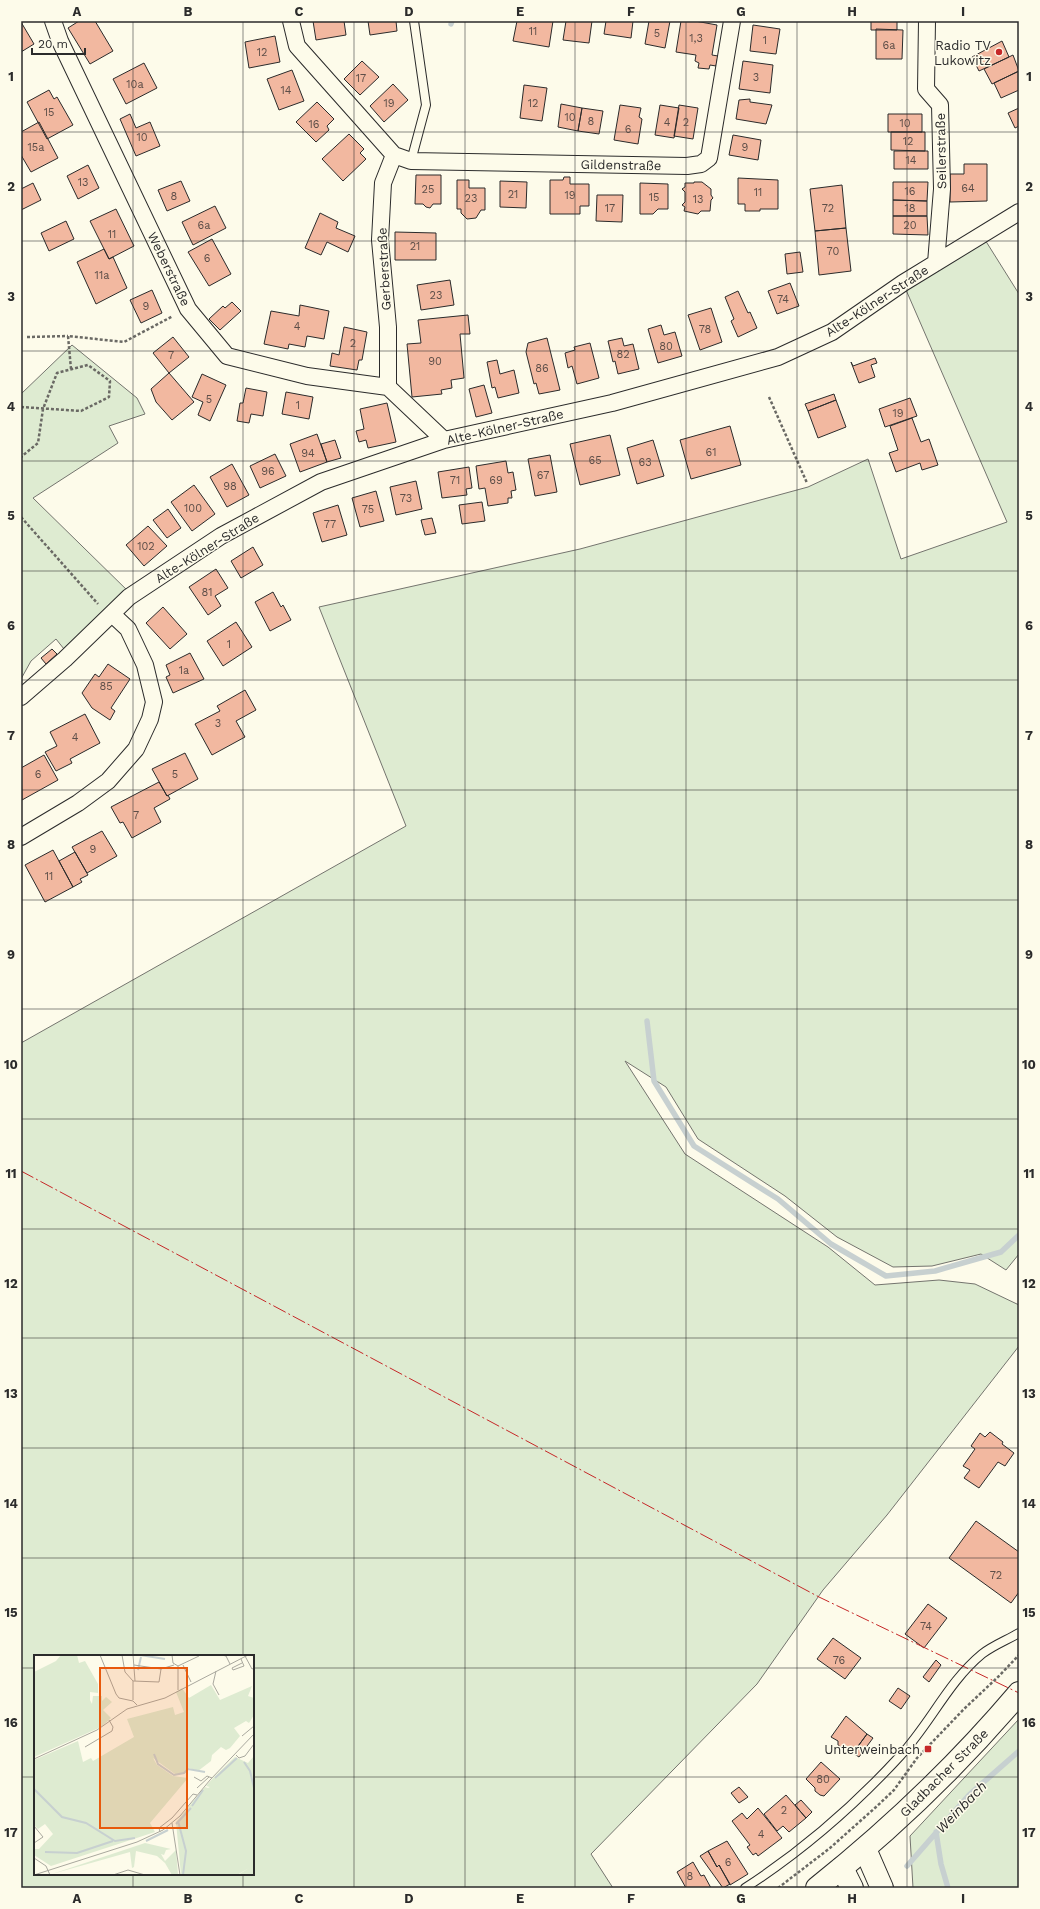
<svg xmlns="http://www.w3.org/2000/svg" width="1040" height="1909" viewBox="0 0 1040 1909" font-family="'Work Sans',sans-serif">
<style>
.green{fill:#deebd1;stroke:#74746e;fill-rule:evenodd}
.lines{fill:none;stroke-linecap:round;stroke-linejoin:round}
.stream{stroke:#c7d0d0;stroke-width:5.5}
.building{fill:#f2b8a0;stroke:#2b2b2b}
.lane-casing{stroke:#2b2b2b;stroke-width:10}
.street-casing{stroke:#2b2b2b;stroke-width:18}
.secondary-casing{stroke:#2b2b2b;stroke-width:24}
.primary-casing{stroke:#2b2b2b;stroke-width:24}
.path{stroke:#6a6964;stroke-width:2.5;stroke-dasharray:3 2;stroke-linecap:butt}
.lane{stroke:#fdfbea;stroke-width:8}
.street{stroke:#fdfbea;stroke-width:16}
.secondary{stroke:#fdfbea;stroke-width:22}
.primary{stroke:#fdfbea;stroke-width:22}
.power{stroke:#c62828;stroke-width:1;stroke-dasharray:14 3 2 3;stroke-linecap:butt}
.grid{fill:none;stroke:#2b2b2b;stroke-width:1;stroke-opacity:0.55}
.poi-dot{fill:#c62828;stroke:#fdfbea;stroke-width:1.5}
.labels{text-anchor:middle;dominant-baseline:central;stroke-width:3;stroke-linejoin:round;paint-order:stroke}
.number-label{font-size:11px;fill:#5d4e48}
.poi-label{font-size:13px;fill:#2b2b2b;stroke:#fdfbea;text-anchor:end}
.street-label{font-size:13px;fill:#2b2b2b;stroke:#fdfbea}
.water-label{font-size:14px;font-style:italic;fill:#2b2b2b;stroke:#fdfbea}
.inset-river{fill:none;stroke:#c7d0d0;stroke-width:2}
.inset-road{fill:none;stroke:#a9a89e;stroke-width:1}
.view{fill:#e8590c;fill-opacity:0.15;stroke:#e8590c;stroke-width:2}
.inset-edge{fill:none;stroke:#2b2b2b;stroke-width:2}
.neatline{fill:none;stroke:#2b2b2b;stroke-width:1.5}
.grid-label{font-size:13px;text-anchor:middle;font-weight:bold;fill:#2b2b2b}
</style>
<rect width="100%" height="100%" fill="#fdfbea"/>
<path class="green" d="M982,235L1019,294V1254L1006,1270L981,1254L932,1266L893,1267L837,1237L785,1196L698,1139L666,1087L625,1061L685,1154L828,1247L875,1285L939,1280L975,1284L1019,1305V1346L887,1515L823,1590L757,1684L591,1854L613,1888H21V1043L406,826L319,607L580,549L808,487L868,459L901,559L1007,522L903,283ZM35,1656H253V1874H35Z
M72,345L137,398L145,414L109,426L118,443L33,498L131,594L68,654L56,639L31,661L21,679V394Z
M1019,1719V1888H913L910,1836Z"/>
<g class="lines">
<path class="stream" d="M451,24L452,21
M647,1021L654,1081L694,1146L778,1199L831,1244L886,1276L935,1271L1001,1252L1019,1235
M936,1832L941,1864L948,1888
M907,1866L969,1795L1019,1751"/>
</g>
<path class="building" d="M79,21H95L113,51L90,64L68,28Z
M313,21H344L346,35L316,40Z
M368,21H396L397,31L370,35Z
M517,21H553L549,47L513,41Z
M566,21H592L589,43L563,40Z
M606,21H633L631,38L604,34Z
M649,21H670L665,48L645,44Z
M681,21H695L717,25L712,55L718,56L716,66L710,65L709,69L698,68L699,63L695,61L696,55L676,52Z
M871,21H897V30H871Z
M21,22L34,44L21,52Z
M753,25L780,29L776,54L750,51Z
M876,29L903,30L902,59H876Z
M275,36L280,62L249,68L245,42Z
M1002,41L1009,57L979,71L972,57Z
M1013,55L1019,71L992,84L984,69Z
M362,61L379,77L360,95L344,79Z
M743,61L773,65L770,93L739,89Z
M144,63L157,88L126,104L113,79Z
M292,70L304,101L279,110L267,79Z
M1019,71V90L1001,98L994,83Z
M393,84L408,100L384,122L370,106Z
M524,85L547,88L542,121L520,118Z
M49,90L54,99L57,97L73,125L47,139L27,102Z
M750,99V102L772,105L766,124L736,119L739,100Z
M317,102L334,119L327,126L329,130L316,142L296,122Z
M561,104L582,108L578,131L558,127Z
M620,105L641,108L639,117L642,119L638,144L614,140Z
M660,105L679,108L674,138L655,135Z
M679,105L698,108L693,139L674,136Z
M582,108L603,111L599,134L578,131Z
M1019,108V126L1015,128L1008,113Z
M130,114L136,128L150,122L160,146L136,156L120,119Z
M888,114H922V132H888Z
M39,122L58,158L31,172L21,155V132Z
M891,132H925V151L891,150Z
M349,134L364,149L360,153L366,159L343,181L322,159Z
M733,135L761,140L758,160L729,155Z
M894,151H928V169H894Z
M964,164H987V201L950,202V174H964Z
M88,165L99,188L78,199L67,176Z
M416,175H441V204H433L430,208L426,207L423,204H415Z
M564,177H570V184H589V206H580V214H550V180H563Z
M738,178L778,180V209H760V211H745V204H738Z
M457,180H469V188H485V210H481L476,218L467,219L461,213V209H457Z
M181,181L190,201L167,211L158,190Z
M500,181L527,182L526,208L500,207Z
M694,182H702L711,189V195L713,198L711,200L710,211H701L698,214L684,211L685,207L682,205L685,202V192L682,189L685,187V183H694Z
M893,182H928L927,201L893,200Z
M33,183L41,200L21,210V189Z
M640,183L668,184V209H658L653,214H640Z
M842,185L846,228L815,231L810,189Z
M597,195H623L622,222L596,221Z
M893,200L927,201V216H893Z
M215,206L226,228L193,245L182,222Z
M116,209L134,246L109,259L90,221Z
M320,213L338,222L336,228L355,236L348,252L327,242L321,255L305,248Z
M893,216H927L928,235L893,234Z
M66,221L74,239L49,251L41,233Z
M846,228L851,271L819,275L815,231Z
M395,232L436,233V260H395Z
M212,239L231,274L209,286L188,252Z
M104,249L109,259L113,257L127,288L96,304L77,262Z
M800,252L803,272L787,274L785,254Z
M450,280L454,305L421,310L417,285Z
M790,283L799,306L777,314L768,291Z
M152,290L162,313L141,323L130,300Z
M738,291L748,313L750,312L757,328L738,337L731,321L734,319L725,297Z
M232,302L241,311L220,330L209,319L223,306L225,308Z
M300,305L329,311L324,339L307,336L305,347L289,344L288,349L264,344L271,311L299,316Z
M711,308L722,342L700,350L688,315Z
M468,315L470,334H460L464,378L451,380L452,388L441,390L442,394L412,397L407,344L421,343L418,320Z
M661,325L664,335L675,332L682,356L658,363L648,329Z
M344,327L367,332L362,360H359L357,370L330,366L332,353L339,355Z
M173,337L189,357L169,373L153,353Z
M547,338L560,390L539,394L536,383L534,384L526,352L528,343Z
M622,338L624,346L633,344L639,369L618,374L615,361L613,362L608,341Z
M590,343L599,378L577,384L572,366L568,368L565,353L575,350L574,347Z
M875,358L877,363L871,365L875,377L859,383L851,362L853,366Z
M497,360L500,374L514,370L519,393L498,398L495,387L492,388L487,362Z
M169,373L194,402L172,420L156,402L151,389Z
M202,374L226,385L210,421L198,415L203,402L192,397Z
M484,385L492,413L476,417L469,389Z
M246,388L267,392L263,416L251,414L249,423L237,421L240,403H243Z
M286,392L313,397L309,419L282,414Z
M834,394L836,400L808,411L805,404Z
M910,398L917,416L885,427L879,409Z
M836,400L846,427L818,438L808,411Z
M387,403L396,442L368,448L366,440L359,442L356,431L364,429L360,409Z
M912,418L921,442L929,439L938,465L922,470L920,463L896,472L889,453L898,450L890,426Z
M730,426L741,465L691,479L680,440Z
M317,434L327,462L300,472L290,444Z
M610,435L620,475L580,485L570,444Z
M335,440L341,458L327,462L321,444Z
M653,440L664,476L637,484L627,448Z
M275,454L286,476L260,488L250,466Z
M550,455L557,492L535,496L528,459Z
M506,461L508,473L513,472L516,490L511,491L512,498H508V503L488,506L485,488L479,489L476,466Z
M232,464L249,495L227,507L210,477Z
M469,467L472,488L466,489L467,495L442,498L438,472Z
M416,481L422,509L396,515L390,487Z
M194,485L215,514L192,531L171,502Z
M376,491L384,521L360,527L352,498Z
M482,502L485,521L462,524L459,505Z
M338,505L347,535L322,542L313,513Z
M168,509L181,528L167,538L153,520Z
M432,518L436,533L425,535L421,520Z
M148,526L167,546L144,566L126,545Z
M253,547L263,565L241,578L231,561Z
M216,569L228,588L215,596L221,606L208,615L189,587Z
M273,592L281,607L283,605L291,620L270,631L255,602Z
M163,607L187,634L170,649L146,623Z
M236,622L252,647L223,666L207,641Z
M52,649L57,654L46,664L41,658Z
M190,653L204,679L173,693L166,677L170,675L166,665Z
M108,664L130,679L111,708L115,711L110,720L92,708L82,693L95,674L99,677Z
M245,690L256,710L236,721L245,737L212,755L195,724L220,711L217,706Z
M85,714L100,743L70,759L72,763L56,771L45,752L57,746L50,732Z
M185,753L198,779L167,796L152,769Z
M44,755L58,780L22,800L21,768Z
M159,782L167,796L168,795L170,799L154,808L161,822L132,838L123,822L120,823L111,807Z
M102,831L117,856L87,873L72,847Z
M53,850L73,887L45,902L25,865Z
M75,852L88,875L80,879L82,882L73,887L59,861Z
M990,1432L1003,1442L1002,1444L1014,1453L1005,1466L998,1462L979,1488L964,1478L970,1470L963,1466L975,1449L971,1446L980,1433L985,1437Z
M976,1521L1019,1552V1592L1011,1603L949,1558Z
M928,1604L947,1618L924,1648L905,1634Z
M833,1638L861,1658L845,1679L817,1659Z
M936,1660L941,1665L929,1682L923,1677Z
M898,1688L910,1696L901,1709L889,1701Z
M846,1716L867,1734L853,1753L845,1747L842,1748L838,1745V1741L831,1737Z
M867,1734L873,1738L859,1757L853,1753Z
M821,1762L840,1779L824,1796L820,1795L815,1791V1788L806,1779Z
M739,1787L748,1797L739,1803L731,1793Z
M786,1795L806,1818L789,1832L783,1826L777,1831L764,1814Z
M801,1800L812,1812L806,1818L795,1805Z
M758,1808L782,1838L758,1856L756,1853L753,1855L747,1847L750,1845L732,1821L742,1813L747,1819Z
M727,1841L748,1874L730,1885L719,1865L717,1867L708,1851Z
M708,1851L717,1867L719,1865L730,1884L723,1888L700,1856Z
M693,1862L701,1876L704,1875L711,1888H686L677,1872Z"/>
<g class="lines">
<defs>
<path id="lane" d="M411,161L426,105L414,21
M745,1888C802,1851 854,1806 900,1756C930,1724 948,1682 982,1654C992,1646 1007,1640 1019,1633"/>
<path id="street" d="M53,21L60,41L188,309L227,356L307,376L388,387L444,440
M291,21L297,46L394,155L383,183L380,240L388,327V387
M927,21L926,89L940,105L942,189L936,263
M394,155L411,161L687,166L701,164L709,158L732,21
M21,697L65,659L129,597L221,536L321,482L444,440L612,403L778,357L832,332L903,283L1019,212
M21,837L78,803L108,781L136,749L150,719L154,702L145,665L128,629L112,614"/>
<path id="secondary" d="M865,1849L882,1888
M842,1868L852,1888"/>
<path id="primary" d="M817,1888C891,1829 958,1765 1019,1693"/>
</defs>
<use href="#lane" class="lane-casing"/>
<use href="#street" class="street-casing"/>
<use href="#secondary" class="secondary-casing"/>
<use href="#primary" class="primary-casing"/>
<path class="path" d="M27,337L68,336
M71,369L68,336L124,342L173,316
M769,397L807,483
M21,407L81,411L109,397L110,381L88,365L57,373L43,409L38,443L21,457
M21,517L98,604
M778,1888L830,1848L876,1807L894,1790L917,1758L964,1709L999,1676L1019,1655"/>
<use href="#lane" class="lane"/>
<use href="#street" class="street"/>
<use href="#secondary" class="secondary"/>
<use href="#primary" class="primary"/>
<path class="power" d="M21,1171L819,1597L1019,1693"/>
</g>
<path class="grid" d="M133,21V1656M243,21V1656M354,21V1888M465,21V1888M575,21V1888M686,21V1888M797,21V1888M907,21V1888M21,132H1019M21,241H1019M21,351H1019M21,461H1019M21,571H1019M21,680H1019M21,790H1019M21,900H1019M21,1009H1019M21,1119H1019M21,1229H1019M21,1338H1019M21,1448H1019M21,1558H1019M21,1668H35M253,1668H1019M21,1777H35M253,1777H1019M133,1874V1888M243,1874V1888"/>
<g class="poi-dot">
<circle cx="999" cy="52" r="4"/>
<rect x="924" y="1745" width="8" height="8" rx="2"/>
</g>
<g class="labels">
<g class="number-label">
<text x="533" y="31">11</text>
<text x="657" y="33">5</text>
<text x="696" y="38">1,3</text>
<text x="765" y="40">1</text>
<text x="889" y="45">6a</text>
<text x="262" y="52">12</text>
<text x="756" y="77">3</text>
<text x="361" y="78">17</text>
<text x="135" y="84">10a</text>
<text x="286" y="90">14</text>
<text x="389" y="103">19</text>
<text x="533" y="103">12</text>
<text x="49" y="112">15</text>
<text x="570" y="117">10</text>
<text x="591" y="121">8</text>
<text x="667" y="122">4</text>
<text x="686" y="122">2</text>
<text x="905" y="123">10</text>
<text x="314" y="124">16</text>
<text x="628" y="129">6</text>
<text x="142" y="137">10</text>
<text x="908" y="141">12</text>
<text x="36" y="147">15a</text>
<text x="745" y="147">9</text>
<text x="911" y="160">14</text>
<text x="83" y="182">13</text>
<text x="968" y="188">64</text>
<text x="428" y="189">25</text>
<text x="910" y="191">16</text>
<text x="758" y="192">11</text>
<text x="513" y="194">21</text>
<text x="570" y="195">19</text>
<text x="174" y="196">8</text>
<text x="654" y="197">15</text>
<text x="471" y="198">23</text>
<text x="698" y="199">13</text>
<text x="610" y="208">17</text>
<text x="828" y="208">72</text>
<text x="910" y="208">18</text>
<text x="204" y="225">6a</text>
<text x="910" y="225">20</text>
<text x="112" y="234">11</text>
<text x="415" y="246">21</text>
<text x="833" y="251">70</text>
<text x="207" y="258">6</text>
<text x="102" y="275">11a</text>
<text x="436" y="295">23</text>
<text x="783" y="299">74</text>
<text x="146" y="306">9</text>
<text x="297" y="326">4</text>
<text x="705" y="329">78</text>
<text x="353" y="343">2</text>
<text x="666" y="346">80</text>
<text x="623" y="354">82</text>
<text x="171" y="355">7</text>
<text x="435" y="361">90</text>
<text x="542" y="368">86</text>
<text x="209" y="399">5</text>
<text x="298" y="405">1</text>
<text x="898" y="413">19</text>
<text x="711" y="452">61</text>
<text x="308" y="453">94</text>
<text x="595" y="460">65</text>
<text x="645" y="462">63</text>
<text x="268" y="471">96</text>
<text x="543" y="475">67</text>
<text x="455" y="480">71</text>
<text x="496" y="480">69</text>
<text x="230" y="486">98</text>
<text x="406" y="498">73</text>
<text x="193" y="508">100</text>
<text x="368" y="509">75</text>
<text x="330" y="524">77</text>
<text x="146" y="546">102</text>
<text x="207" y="592">81</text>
<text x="229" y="644">1</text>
<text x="184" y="670">1a</text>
<text x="106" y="686">85</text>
<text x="218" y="723">3</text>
<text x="75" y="737">4</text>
<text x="38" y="774">6</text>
<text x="175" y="774">5</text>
<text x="136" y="815">7</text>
<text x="93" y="849">9</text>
<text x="49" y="876">11</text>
<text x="996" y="1575">72</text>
<text x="926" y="1626">74</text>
<text x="839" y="1660">76</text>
<text x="823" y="1779">80</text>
<text x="784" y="1810">2</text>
<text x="761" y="1834">4</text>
<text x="728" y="1862">6</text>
<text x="690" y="1876">8</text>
</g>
<g class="poi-label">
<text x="991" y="45">Radio TV<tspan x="991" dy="15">Lukowitz</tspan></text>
<text x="920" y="1749">Unterweinbach</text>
</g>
<g class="street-label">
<text transform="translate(941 151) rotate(-91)">Seilerstraße</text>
<text transform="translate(621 165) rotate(1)">Gildenstraße</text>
<text transform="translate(169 269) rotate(64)">Weberstraße</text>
<text transform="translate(384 269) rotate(-93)">Gerberstraße</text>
<text transform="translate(877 301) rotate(-33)">Alte-Kölner-Straße</text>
<text transform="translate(505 427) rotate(-13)">Alte-Kölner-Straße</text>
<text transform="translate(207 548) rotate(-32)">Alte-Kölner-Straße</text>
<text transform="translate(944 1773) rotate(-45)">Gladbacher Straße</text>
</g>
<g class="water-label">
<text transform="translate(961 1807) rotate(-46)">Weinbach</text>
</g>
</g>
<g transform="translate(34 1655)">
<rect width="220" height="220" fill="#fdfbea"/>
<path d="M27,0H43L45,8L51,6L64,29V38L56,37V45L58,49L59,41H68V46L72,42L78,47L69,55L77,63L67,72L0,102V17L22,6ZM177,30L186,45L218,31L214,41L220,43V60L215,68L212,66L200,73L206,81L196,93L192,95L187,92L178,100L177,106L164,116L155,113L150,119H141L119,103L123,110L139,121L154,123L116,168L121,177L17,211L0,200V194H5L19,179L11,169L4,174L0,170V105L44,86L49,107L57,103L59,106L100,82L93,64L139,52L141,60L150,57L142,37L148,33L155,43ZM220,101V220H204L215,213L203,220H147L142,167L171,132L174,133L176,132L172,131L180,122L201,102L214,108ZM111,188L137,194L132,195L130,200L127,199L131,206L142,195L144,220H138L131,208L123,201L102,196L100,212L98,213L96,197L18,219Z" fill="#deebd1"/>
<path class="inset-river" d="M106,0L131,4M104,15L107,2M120,99L124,109L140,120L150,118L154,114L171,117M210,107L216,116L220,133M181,123L203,103M0,134L28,162L52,168L81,186L101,183M158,151L169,135M144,166L152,196L149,220M142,169L157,153M112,186L134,175M11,197L43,198L79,186"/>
<path class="inset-road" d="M66,0L82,39L85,43L99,46L103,50M88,0L91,17L99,26V45M99,0L101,26M138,0L139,8L144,11L165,1M188,0L192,1L196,9M211,1L218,14L220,13M207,4L210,11L199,15L198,13L208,8M100,10L127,14M149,10L157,27M144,11V35M182,16L179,29L185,40M99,26L125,27L127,14L140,10M208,81L220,71M51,92L78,76L79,72L75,65M202,100L205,103L211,101L220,89M0,104L63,75L93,54L131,43L214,0M160,122L167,126L173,121L178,123M163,133L175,122M138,168L146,220M0,171L9,182L0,188M126,177L125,173L138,163L159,139L163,140M0,203L12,211L16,220M0,220L103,187L129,175L146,161L176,125L220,79M79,220L94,215L111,220"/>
<path class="view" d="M66,13H153V173H66Z"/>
<rect width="220" height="220" class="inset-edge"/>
</g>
<rect width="1040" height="1909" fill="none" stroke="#fdfbea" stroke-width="44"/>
<path d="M32 48v6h53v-6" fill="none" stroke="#2b2b2b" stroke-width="2"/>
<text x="38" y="48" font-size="12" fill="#2b2b2b" stroke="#fdfbea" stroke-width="3" paint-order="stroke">20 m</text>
<rect x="22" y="22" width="996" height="1865" class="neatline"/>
<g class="grid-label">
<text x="77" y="16">A</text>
<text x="188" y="16">B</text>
<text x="299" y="16">C</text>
<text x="409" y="16">D</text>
<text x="520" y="16">E</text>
<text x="631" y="16">F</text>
<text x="741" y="16">G</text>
<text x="852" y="16">H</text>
<text x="963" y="16">I</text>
<text x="11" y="81">1</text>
<text x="1029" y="81">1</text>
<text x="11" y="191">2</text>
<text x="1029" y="191">2</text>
<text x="11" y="301">3</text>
<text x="1029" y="301">3</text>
<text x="11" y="411">4</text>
<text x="1029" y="411">4</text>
<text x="11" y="520">5</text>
<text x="1029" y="520">5</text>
<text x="11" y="630">6</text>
<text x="1029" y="630">6</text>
<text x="11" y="740">7</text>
<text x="1029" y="740">7</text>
<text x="11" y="849">8</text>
<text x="1029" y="849">8</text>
<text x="11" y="959">9</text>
<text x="1029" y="959">9</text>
<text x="11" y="1069">10</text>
<text x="1029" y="1069">10</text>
<text x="11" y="1178">11</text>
<text x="1029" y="1178">11</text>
<text x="11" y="1288">12</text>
<text x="1029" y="1288">12</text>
<text x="11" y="1398">13</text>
<text x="1029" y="1398">13</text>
<text x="11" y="1508">14</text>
<text x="1029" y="1508">14</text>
<text x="11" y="1617">15</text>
<text x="1029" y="1617">15</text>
<text x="11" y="1727">16</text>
<text x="1029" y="1727">16</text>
<text x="11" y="1837">17</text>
<text x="1029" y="1837">17</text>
<text x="77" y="1903">A</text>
<text x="188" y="1903">B</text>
<text x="299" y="1903">C</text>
<text x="409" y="1903">D</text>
<text x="520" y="1903">E</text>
<text x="631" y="1903">F</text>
<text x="741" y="1903">G</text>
<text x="852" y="1903">H</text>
<text x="963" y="1903">I</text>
</g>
</svg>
